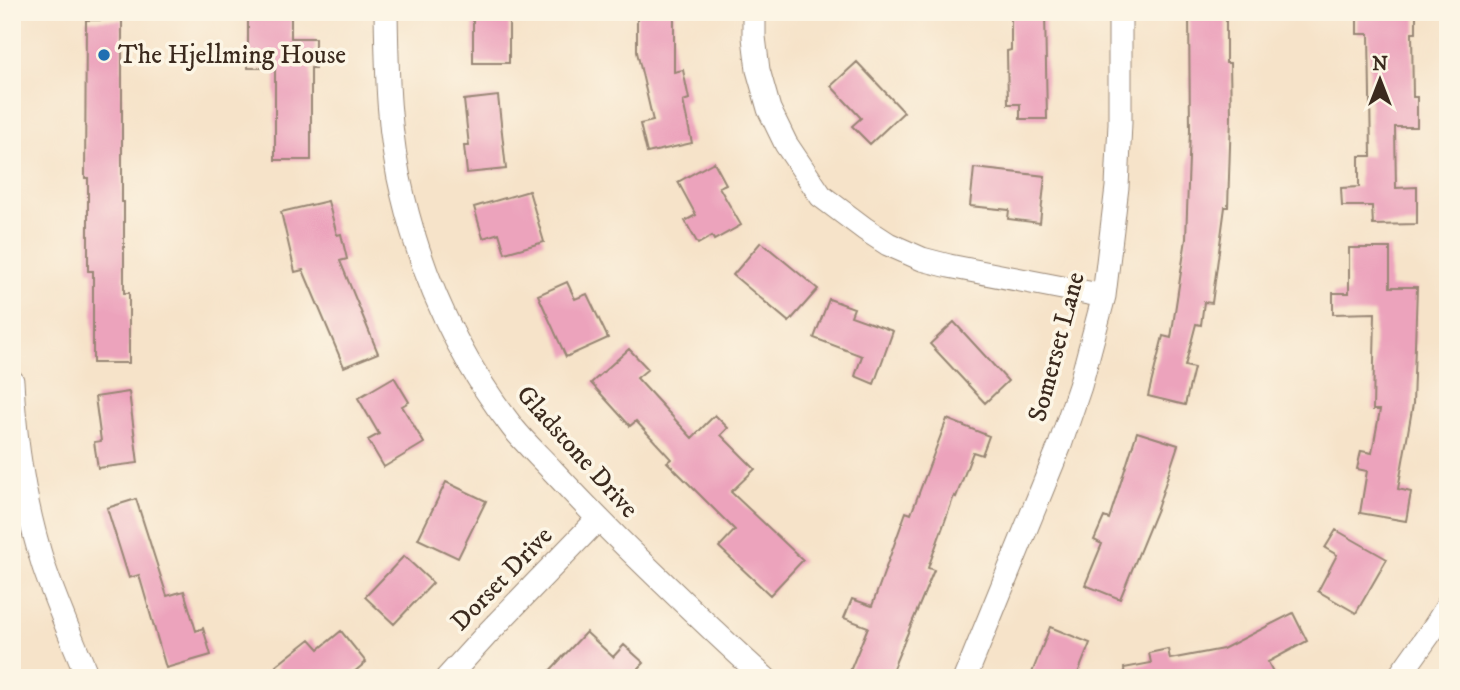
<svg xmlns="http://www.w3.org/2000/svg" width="1460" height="690" viewBox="0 0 1460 690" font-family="'IM FELL DW Pica',serif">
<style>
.building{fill:#eca3bc}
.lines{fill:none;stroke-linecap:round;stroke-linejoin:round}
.minor-casing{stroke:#988674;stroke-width:25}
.minor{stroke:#fff;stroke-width:23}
.poi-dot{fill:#1f6fb2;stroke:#fcf5e5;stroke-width:2.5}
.labels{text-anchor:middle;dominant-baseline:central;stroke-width:7;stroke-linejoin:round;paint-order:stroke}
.poi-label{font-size:26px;fill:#3b2a1e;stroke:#fcf5e5;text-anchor:start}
.street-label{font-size:26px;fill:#3b2a1e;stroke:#fcf5e5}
</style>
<rect width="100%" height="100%" fill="#fcf5e5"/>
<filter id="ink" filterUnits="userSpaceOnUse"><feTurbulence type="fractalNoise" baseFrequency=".0143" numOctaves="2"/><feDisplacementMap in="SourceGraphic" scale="14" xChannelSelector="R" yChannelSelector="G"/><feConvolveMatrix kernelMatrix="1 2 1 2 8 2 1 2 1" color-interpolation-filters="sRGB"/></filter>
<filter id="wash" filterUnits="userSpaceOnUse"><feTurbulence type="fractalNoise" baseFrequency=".00686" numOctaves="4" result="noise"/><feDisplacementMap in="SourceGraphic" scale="28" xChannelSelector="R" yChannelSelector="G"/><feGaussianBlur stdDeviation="1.57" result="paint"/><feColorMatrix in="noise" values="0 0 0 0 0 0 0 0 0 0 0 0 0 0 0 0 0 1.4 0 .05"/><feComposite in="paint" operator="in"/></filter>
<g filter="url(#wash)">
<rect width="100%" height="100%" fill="#f6e3c9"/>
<g id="blocks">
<path class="building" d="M248,12H291V38H315V68H311V160H275V68H248Z
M473,12H509V63H473Z
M637,12H674V72L683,70L689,99L683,101L692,143L647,153L640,124L653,121L637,52Z
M1011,12H1045L1047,119H1020V104H1008L1007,51L1011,50Z
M1189,12H1226V63H1230L1231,116L1228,207H1225L1212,303L1204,302L1201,325L1196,324L1185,366L1194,368L1185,405L1148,396L1163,336L1171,338L1186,239L1190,130Z
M1357,12H1416V33H1412L1413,97H1417V127H1395L1396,188L1417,187V224L1373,225L1372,206H1342L1341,188L1359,187V156H1371L1369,34H1357Z
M86,20H122V202H124V293H129V363H93V271H88V178H85Z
M857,62L904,112L870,144L852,126L861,118L831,86Z
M498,96L506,169L467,173L464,146H469L464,100Z
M714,162L726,184L719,187L741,225L714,240L712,236L698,244L685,221L696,215L678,182Z
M974,168L1045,176L1040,223L1008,219L1009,210L970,206Z
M529,191L544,242L505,253L499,233L483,238L474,207Z
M328,201L337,235L341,234L347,259L340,261L378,353L344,367L303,270L295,272L281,212Z
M761,242L818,289L789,322L733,275Z
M1349,248H1390V287H1417L1413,404L1398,489L1411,492L1406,521L1360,513L1367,471L1357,469L1361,451L1372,453L1380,410H1373L1375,313L1333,314V293H1349Z
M567,282L575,299L587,294L608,338L566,357L538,295Z
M829,299L854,308L851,316L893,331L874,384L855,376L862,356L814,338Z
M954,322L1008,381L985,403L930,344Z
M629,349L648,369L637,378L692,438L715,415L728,428L721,435L755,469L731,492L803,560L770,595L719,547L735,530L667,462L671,459L636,421L630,426L591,383Z
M394,377L409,402L402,406L424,443L384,467L368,440L379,434L358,398Z
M129,392L138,463L98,468L94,442L101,441L95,397Z
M947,419L989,436L982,455L973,452L956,497L954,496L928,568L934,570L889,678H868L850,671L868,627L844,618L852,599L872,606L906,512L911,514Z
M1137,432L1178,445L1157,509L1120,599L1085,585L1102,544L1094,540L1104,517L1109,519Z
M446,482L486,501L458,558L418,539Z
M136,499L167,596L184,591L196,631L203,628L211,655L166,668L139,575L129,578L107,508Z
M1336,530L1387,559L1356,613L1318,591L1337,555L1325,548Z
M404,556L433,583L394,624L365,597Z
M1293,613L1307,641L1268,662L1276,678H1125L1124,668L1151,663L1149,653L1168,649L1170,659L1223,649Z
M1050,627L1090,643L1076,678H1030Z
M341,631L366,662L347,678H285L276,666L310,639L319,649Z
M586,632L613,657L624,645L644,663L632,675L635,678H543Z"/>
</g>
</g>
<g filter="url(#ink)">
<use href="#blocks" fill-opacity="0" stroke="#988674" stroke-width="2"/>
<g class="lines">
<defs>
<path id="minor" d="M386,12C387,74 388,136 403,196C423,280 460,360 513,428C525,443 540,457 553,471C582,502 611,532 642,562C682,601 722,640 765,678
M754,12V37L758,70L769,109L786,144L821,196L865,229L888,244L922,259L949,266L1104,296
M12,381C15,444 25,507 44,567C57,605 73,641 88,678
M447,678L487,634L598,519
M965,678L1060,445L1080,386L1104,296L1117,187L1120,123V12
M1398,678L1435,626L1448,605"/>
</defs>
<use href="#minor" class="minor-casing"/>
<use href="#minor" class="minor"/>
</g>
</g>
<circle class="poi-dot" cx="104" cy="55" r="7"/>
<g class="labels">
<g class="poi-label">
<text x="118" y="55">The Hjellming House</text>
</g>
<g class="street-label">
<text transform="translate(1057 347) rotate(-75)">Somerset Lane</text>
<text transform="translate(577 452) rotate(48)">Gladstone Drive</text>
<text transform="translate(502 579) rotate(-46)">Dorset Drive</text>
</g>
</g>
<rect width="1460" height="690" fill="none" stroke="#fcf5e5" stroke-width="42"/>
<g transform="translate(1380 80)" stroke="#fcf5e5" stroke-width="5" paint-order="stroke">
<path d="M0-5L12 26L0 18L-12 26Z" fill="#3b2a1e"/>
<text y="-10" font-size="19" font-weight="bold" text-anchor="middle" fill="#3b2a1e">N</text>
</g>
</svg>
